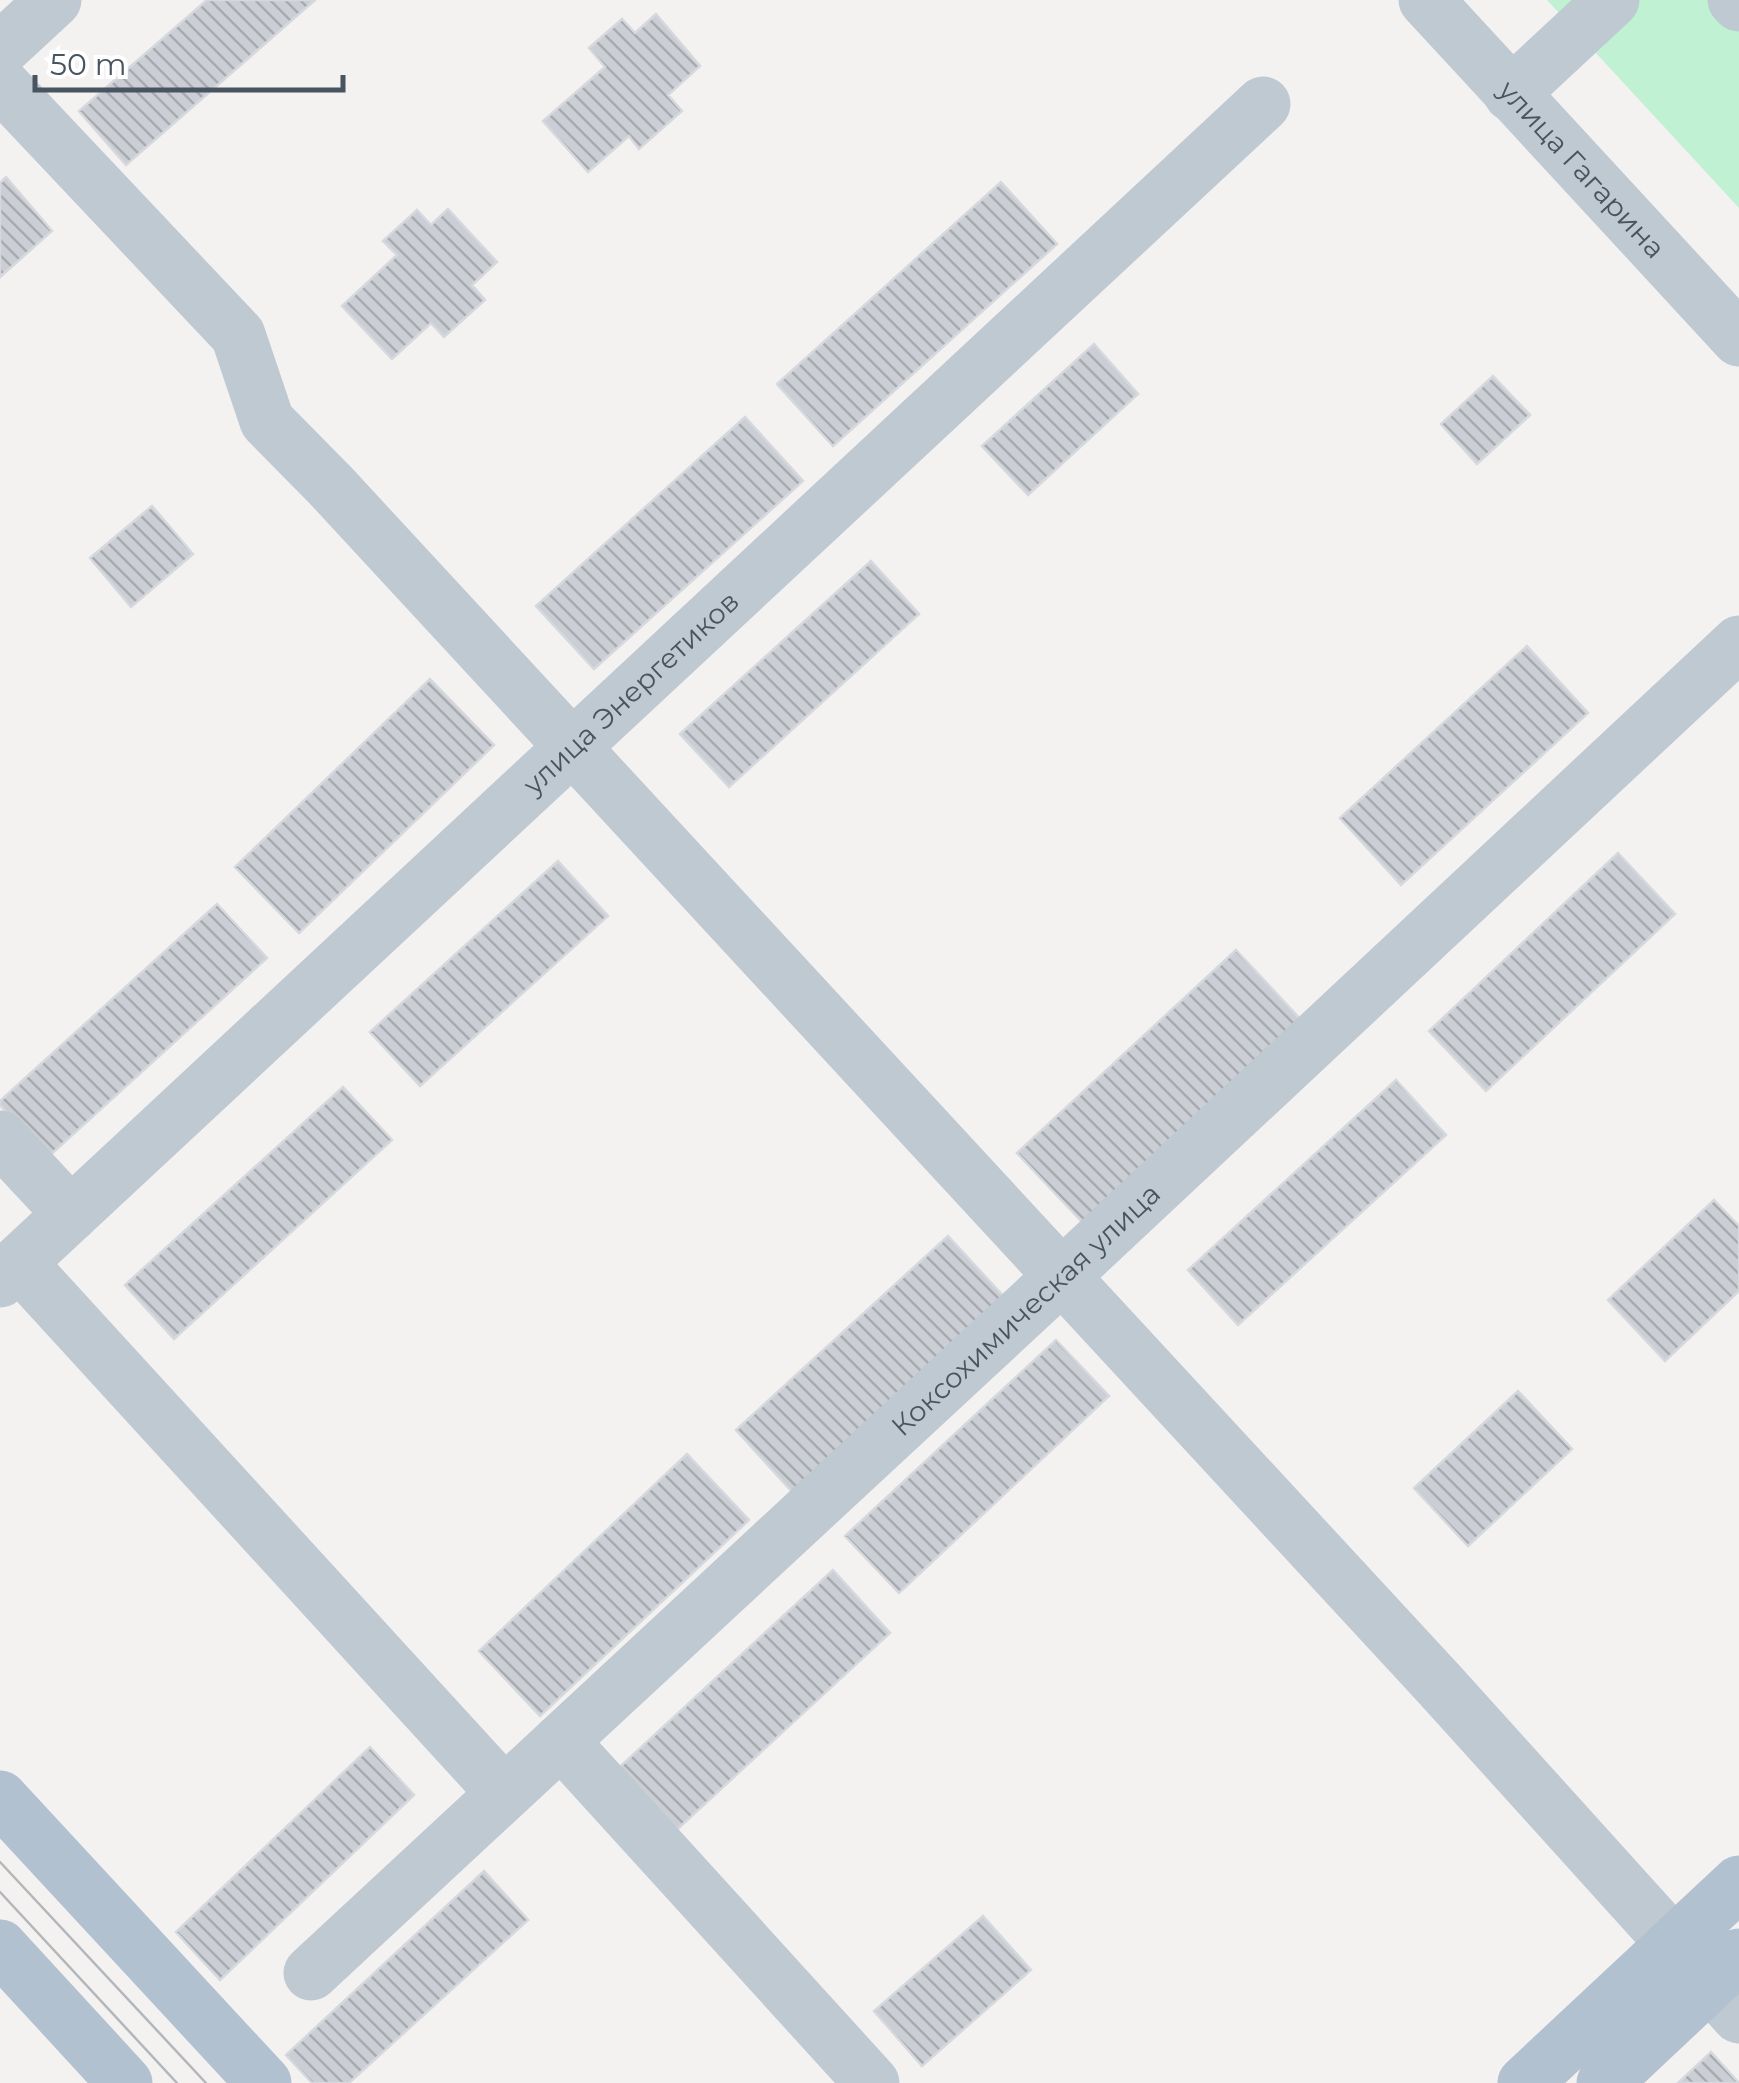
<svg xmlns="http://www.w3.org/2000/svg" width="1739" height="2083" viewBox="0 0 1739 2083" font-family="Montserrat,sans-serif">
<style>
.park{fill:#c0f1d2}
.building{fill:url(#building-back-hatch);stroke:#d5d8dd;stroke-width:2.5}
.lines{fill:none;stroke-linecap:round;stroke-linejoin:round}
.minor{stroke:#bfc9d1;stroke-width:55}
.major{stroke:#b1c1d0;stroke-width:55}
.tram{stroke:#b3b7bc;stroke-width:2.5}
.labels{text-anchor:middle;dominant-baseline:central;stroke-width:8;stroke-linejoin:round;paint-order:stroke}
.street-label{font-size:28px;fill:#485560;stroke:#fff}
</style>
<defs>
<pattern id="building-back-hatch" width="6" height="6" patternUnits="userSpaceOnUse" patternTransform="scale(2.5)"><rect width="6" height="6" fill="#cbced4"/><path d="M-1 5l2 2M0 0l6 6M5-1l2 2" fill="none" stroke="#a7aaaf"/></pattern>
</defs>
<rect width="100%" height="100%" fill="#f4f1f1"/>
<path class="park" d="M1547,0H1739V208Z"/>
<path class="building" d="M207,0H315L126,165L79,111Z
M656,14L700,66L668,95L682,111L639,149L629,136L588,172L543,121L605,67L589,48L622,19L635,33Z
M6,177L52,231L0,277V183Z
M1001,182L1057,244L833,446L777,384Z
M448,209L497,262L472,285L485,300L444,337L431,323L392,359L342,306L397,255L383,241L417,210L431,225Z
M1094,344L1138,394L1028,495L982,446Z
M1493,376L1530,415L1477,464L1441,424Z
M745,417L803,481L594,669L536,606Z
M152,506L193,554L131,607L90,558Z
M871,561L919,614L729,787L680,734Z
M1527,646L1588,713L1401,885L1340,818Z
M430,679L494,745L299,933L235,867Z
M1618,853L1675,914L1486,1091L1429,1031Z
M558,861L608,916L420,1086L370,1032Z
M217,904L267,958L47,1158L0,1105V1101Z
M1236,950L1303,1022L1085,1225L1017,1153Z
M1396,1080L1446,1135L1238,1325L1188,1270Z
M343,1087L392,1140L174,1339L125,1285Z
M1714,1200L1739,1226V1291L1665,1361L1608,1300Z
M948,1236L1006,1299L793,1493L736,1430Z
M1056,1340L1109,1396L899,1593L845,1536Z
M1518,1391L1572,1449L1468,1546L1414,1488Z
M687,1454L749,1520L540,1716L479,1651Z
M833,1570L890,1633L669,1837L611,1775Z
M370,1747L414,1795L220,1980L176,1932Z
M484,1871L528,1920L349,2083H312L286,2055Z
M983,1916L1031,1970L922,2066L874,2011Z
M1711,2052L1739,2083H1678Z"/>
<g class="lines">
<g class="minor">
<path id="s1" d="M1426,0L1739,339"/>
<path d="M1735,0L1739,4"/>
<path d="M0,50L54,0"/>
<path d="M0,83L238,335L267,421L331,486L1439,1684L1739,2016"/>
<path d="M1511,94L1612,0"/>
<path d="M0,1138L71,1214"/>
<path d="M19,1263L504,1793"/>
<path id="s2" d="M0,1280L1263,104"/>
<path d="M561,1741L872,2083"/>
<path id="s3" d="M311,1973L1061,1277L1739,643"/>
</g>
<path class="major" d="M0,1798L264,2083
M0,1947L125,2083
M1525,2083L1739,1883
M1604,2083L1739,1956"/>
<path class="tram" d="M0,1862L206,2083
M0,1892L177,2083"/>
</g>
<g class="labels">
<g class="street-label">
<text stroke="none"><textPath href="#s1" startOffset="230">улица Гагарина</textPath></text>
<text stroke="none"><textPath href="#s2" startOffset="862">улица Энергетиков</textPath></text>
<text stroke="none"><textPath href="#s3" startOffset="975">Коксохимическая улица</textPath></text>
</g>
</g>
<path d="M35 75v15h308v-15" fill="none" stroke="#485560" stroke-width="5"/>
<text x="50" y="75" font-size="30" fill="#485560" stroke="#ffffff" stroke-width="8" paint-order="stroke">50 m</text>
</svg>
